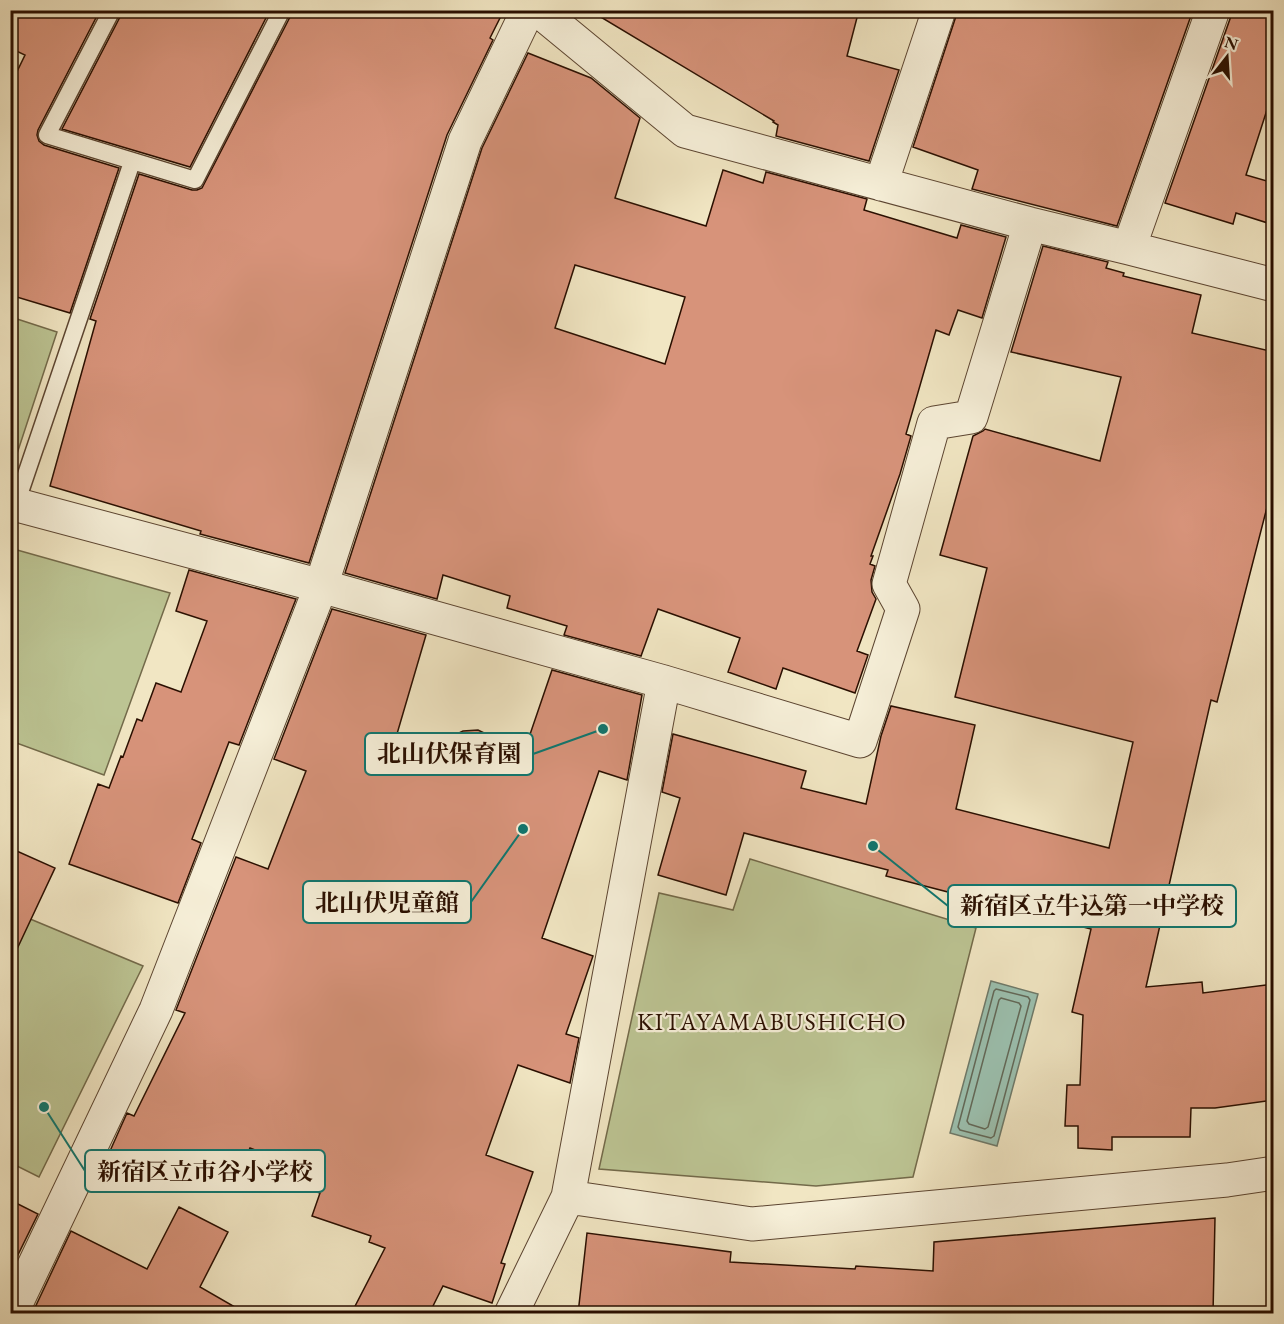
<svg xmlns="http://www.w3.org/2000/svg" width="1284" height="1324" viewBox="0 0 1284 1324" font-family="'EB Garamond','Noto Serif JP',serif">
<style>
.green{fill:#bcc493;stroke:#736a4a;stroke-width:1.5}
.water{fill:#9bc0af;stroke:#6e7969;stroke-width:1.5}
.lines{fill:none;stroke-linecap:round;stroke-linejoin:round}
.shore{stroke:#626858;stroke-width:1.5}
.building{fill:#d7937a;stroke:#2a0f00;stroke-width:1.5;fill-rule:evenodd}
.lane-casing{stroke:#5c4531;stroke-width:19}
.street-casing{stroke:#5c4531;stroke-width:35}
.lane{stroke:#f6efd8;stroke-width:16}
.street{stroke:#f6efd8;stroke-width:33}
.labels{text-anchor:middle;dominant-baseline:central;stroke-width:4.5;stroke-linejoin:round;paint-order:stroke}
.neighbourhood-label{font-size:24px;letter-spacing:1.5px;fill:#2a0f00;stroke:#f6efd8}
.leader{fill:none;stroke:#0f766e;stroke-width:2}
.callout-dot{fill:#0f766e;stroke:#f6efd8;stroke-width:2}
.callout{fill:#f6efd8;stroke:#0f766e;stroke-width:2}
.callout-label{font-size:24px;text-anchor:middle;font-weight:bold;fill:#2a0f00}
</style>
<rect width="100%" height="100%" fill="#f1e6c3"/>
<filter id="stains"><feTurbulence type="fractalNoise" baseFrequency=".00333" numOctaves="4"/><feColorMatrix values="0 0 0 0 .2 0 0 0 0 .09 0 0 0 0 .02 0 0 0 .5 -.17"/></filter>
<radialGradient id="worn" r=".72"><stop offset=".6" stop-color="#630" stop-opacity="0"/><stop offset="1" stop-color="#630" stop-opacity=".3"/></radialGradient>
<path class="green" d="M11,317L57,332L11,472L10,317Z
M10,548L170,593L104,775L11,741Z
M750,859L976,928L913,1177L816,1186L599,1169L659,893L733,910Z
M11,911L143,966L39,1177L11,1163Z"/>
<path class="water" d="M991,981L1038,994L997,1146L950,1133Z"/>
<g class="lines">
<path class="shore" d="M996,989L1028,997L1030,1000L994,1136L991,1138L960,1130L958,1127L994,991Z
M1001,998L1019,1003L1021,1006L988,1127L985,1129L969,1124L967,1121L999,1000Z"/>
</g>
<path class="building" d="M10,10H100L38,130L37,135L39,141L44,145L119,168L70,313L10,295V86L25,55L10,48Z
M122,10H270L190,167L62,129L121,15Z
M292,10H504L490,38L493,40L447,135L309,563L200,534L201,531L50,486L96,321L90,319L139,174L192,190H197L202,188L291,15Z
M589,10H859L847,56L899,70L869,161L776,136L778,125L773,122L774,121Z
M958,10H1193L1117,226L972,189L978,170L913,147Z
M1231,10H1274V88L1246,175L1274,183V225L1236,213L1233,224L1165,203L1231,16Z
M528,53L591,78L640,118L615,198L706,226L723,170L763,183L766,172L867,199L864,210L957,238L961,225L1006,237L982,318L958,310L949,335L936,330L906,434L911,436L900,474L871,556H873L870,564L875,566L871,580L872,592L876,599L857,651L868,655L855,693L783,668L776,689L728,672L740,638L658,609L641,656L564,635L567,626L507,608L510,596L443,575L437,599L345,573L482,148ZM575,265L685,297L665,364L555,328Z
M1043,246L1108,262L1106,268L1124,273L1123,276L1201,295L1192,333L1274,352V480L1217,702L1211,700L1146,987L1202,982L1203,993L1274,984V1100L1215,1108H1191L1190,1137H1112V1150L1078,1148V1126H1065L1067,1085H1080L1083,1015L1072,1012L1091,929L886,876L888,870L744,833L726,895L658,875L680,798L662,792L673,734L806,771L801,788L866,804L881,736L891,706L975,725L956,809L1109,848L1133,742L955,697L987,568L940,555L973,436L983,431L985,429L1100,461L1121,377L1011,352Z
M189,570L296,599L239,745L229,742L192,839L201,843L178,903L69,864L98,784L109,788L121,756L123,757L137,719L142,721L156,683L181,692L207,621L176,611Z
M332,609L426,635L387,768L463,731L478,730L524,752L552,670L642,695L627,780L599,771L542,938L593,956L566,1034L579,1038L570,1083L518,1065L486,1155L533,1172L501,1263L505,1264L492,1303L443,1286L429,1314H351L385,1248L369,1242L371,1236L312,1216L320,1193L301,1187L307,1169L250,1148L242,1166L202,1151L190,1182L110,1151L127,1113L134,1116L185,1013L176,1010L236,857L268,869L306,771L274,759Z
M10,848L55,868L10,964Z
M10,1200L38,1214L10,1271Z
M179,1207L228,1232L200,1287L247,1314H32L71,1231L147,1269Z
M1215,1218L1213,1314H578L587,1233L731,1252L730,1262L855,1269L856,1266L933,1271L934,1242Z"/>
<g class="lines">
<defs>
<path id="lane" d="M112,10L47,135L195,180L282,10
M16,504L132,162"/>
<path id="street" d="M538,10L685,131L1030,224L1129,248L1274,285
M881,184L939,10
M1129,248L1213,10
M10,503L321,586L664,682L860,741L903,609L889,584L934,423L971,417L1030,224
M568,1197L752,1224L1227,1180L1274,1173
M11,1314L156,1010L321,586L465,141L528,10
M511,1314L568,1197L664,682"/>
</defs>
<use href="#lane" class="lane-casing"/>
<use href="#street" class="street-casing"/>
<use href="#lane" class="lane"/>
<use href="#street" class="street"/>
</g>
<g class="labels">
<g class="neighbourhood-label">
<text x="772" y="1021">KITAYAMABUSHICHO</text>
</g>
</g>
<path class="leader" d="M603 729L533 754M523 829L471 902M873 846L948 906M44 1107L85 1171"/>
<g class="callout-dot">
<circle cx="603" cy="729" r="6"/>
<circle cx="523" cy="829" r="6"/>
<circle cx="873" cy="846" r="6"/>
<circle cx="44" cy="1107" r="6"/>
</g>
<g class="callout">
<rect x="365" y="733" width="168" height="42" rx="6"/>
<rect x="303" y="881" width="168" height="42" rx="6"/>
<rect x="948" y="885" width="288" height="42" rx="6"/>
<rect x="85" y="1150" width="240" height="42" rx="6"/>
</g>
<g class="callout-label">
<text x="449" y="762">北山伏保育園</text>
<text x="387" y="911">北山伏児童館</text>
<text x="1092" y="914">新宿区立牛込第一中学校</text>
<text x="205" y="1180">新宿区立市谷小学校</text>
</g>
<rect width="1284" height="1324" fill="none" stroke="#f1e6c3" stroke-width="36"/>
<rect x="12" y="12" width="1260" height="1300" fill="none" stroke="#2a0f00" stroke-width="3"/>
<rect x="18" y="18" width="1248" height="1288" fill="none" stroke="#2a0f00" stroke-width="1.5"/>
<g transform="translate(1227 57) rotate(17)" stroke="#f6efd8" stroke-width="4.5" paint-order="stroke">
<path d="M0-4.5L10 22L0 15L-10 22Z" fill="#2a0f00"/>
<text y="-9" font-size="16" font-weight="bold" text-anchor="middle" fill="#2a0f00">N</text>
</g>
<rect width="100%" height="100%" filter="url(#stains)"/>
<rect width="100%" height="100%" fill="url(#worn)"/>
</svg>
